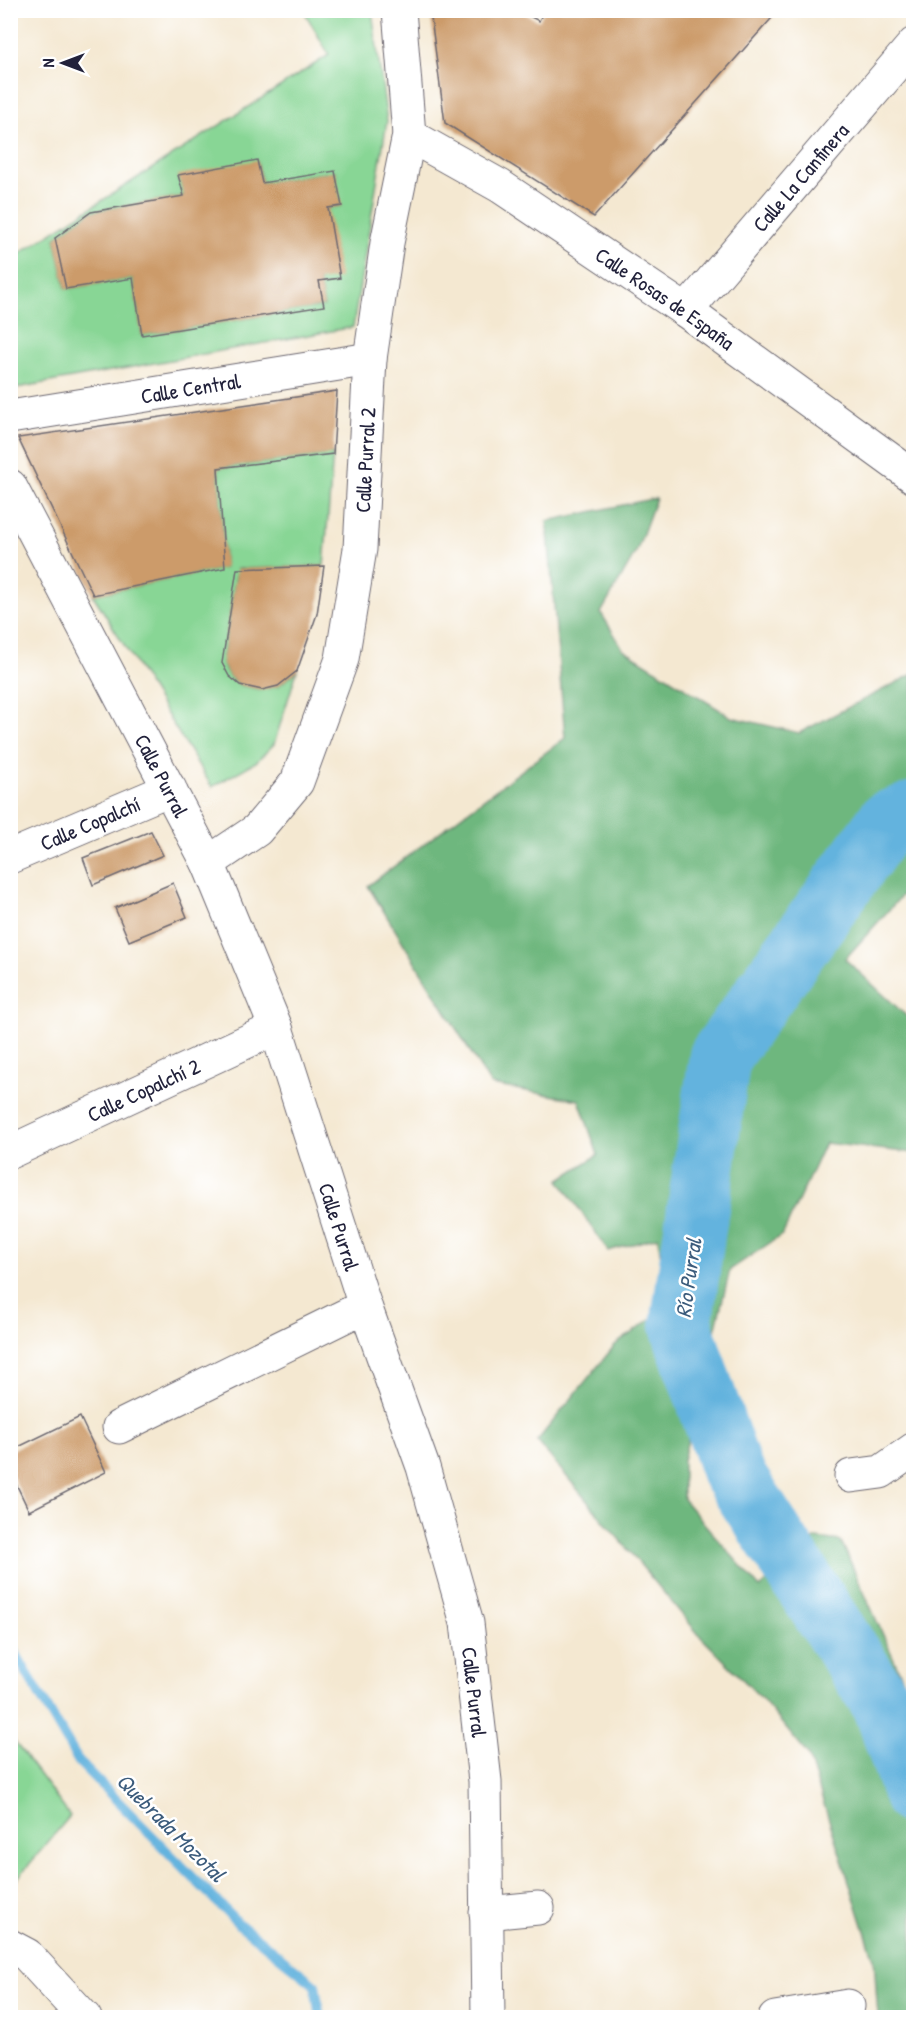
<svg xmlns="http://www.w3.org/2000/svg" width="924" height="2028" viewBox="0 0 924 2028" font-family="'Patrick Hand',sans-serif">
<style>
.green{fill:#88d695;stroke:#557c68;stroke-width:1.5;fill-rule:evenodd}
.forest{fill:#6eb77e;stroke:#486c5c;stroke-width:1.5}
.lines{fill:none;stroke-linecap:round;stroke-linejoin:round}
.stream{stroke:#64b3de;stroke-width:10}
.river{stroke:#64b3de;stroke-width:62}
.building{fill:#cc9b6b}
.minor-casing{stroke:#6c6770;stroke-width:35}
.minor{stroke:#fff;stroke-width:33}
.labels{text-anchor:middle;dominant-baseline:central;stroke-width:5;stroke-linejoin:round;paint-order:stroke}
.street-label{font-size:21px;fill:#22223b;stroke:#fff}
.water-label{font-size:22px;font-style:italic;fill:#3c5c7c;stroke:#fff}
</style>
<rect width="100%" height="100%" fill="#fff"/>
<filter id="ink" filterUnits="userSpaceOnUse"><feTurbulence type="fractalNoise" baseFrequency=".0167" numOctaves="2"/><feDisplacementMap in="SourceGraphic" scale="12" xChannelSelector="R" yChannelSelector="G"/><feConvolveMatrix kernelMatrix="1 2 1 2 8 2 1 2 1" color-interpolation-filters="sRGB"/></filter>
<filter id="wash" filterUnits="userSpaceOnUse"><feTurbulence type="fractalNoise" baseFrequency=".008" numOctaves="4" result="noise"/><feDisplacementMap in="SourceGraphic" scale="24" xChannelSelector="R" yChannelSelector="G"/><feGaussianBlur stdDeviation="1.35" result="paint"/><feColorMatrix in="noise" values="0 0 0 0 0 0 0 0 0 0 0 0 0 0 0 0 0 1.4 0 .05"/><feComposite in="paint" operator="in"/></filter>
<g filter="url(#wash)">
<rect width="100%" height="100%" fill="#f4e8d1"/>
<path class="green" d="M304,11H372L387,121L353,327L11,389V259L329,55ZM257,161L262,183L335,171L341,206L328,208L319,281L324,306L142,335L133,278L66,289L55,238L91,212L184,196L179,176Z
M333,454L324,566L237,569L222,663L229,676L240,685L262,690L278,686L297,671L274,744L256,762L212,787L93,595L225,568L218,468Z
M11,1737L70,1816L11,1886Z"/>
<path class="forest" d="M656,498L637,550L601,613L623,649L731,717L799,733L913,674V883L845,959L913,1022V1153L825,1143L783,1234L730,1270L683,1460V1499L760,1588L816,1538L841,1541L913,1702V2017H878L874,1959L808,1755L762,1699L700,1636L537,1441L615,1345L668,1307L658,1237L608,1251L559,1180L598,1155L579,1100L491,1085L368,886L565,738L547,521Z"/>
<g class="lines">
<path class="stream" d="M10,1644L79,1762L239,1924L315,1985L320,2018"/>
<path class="river" d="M914,812L888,821L720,1056L681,1326L732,1472L884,1706L914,1795"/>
</g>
<g id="blocks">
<path class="building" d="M430,10H517L539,21L544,10H779L594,217L445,123Z
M257,160L262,183L335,171L342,206L328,208L340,278L319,281L324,306L142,335L133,278L66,289L55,238L91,212L184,196L178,175Z
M337,391L333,454L218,468L225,568L93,595L18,438Z
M324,566L317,614L297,671L278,686L262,690L240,685L229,676L222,663L237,569Z
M151,831L163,855L93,885L83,858Z
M173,883L187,917L129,941L115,908Z
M80,1417L106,1472L29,1511L10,1471V1451Z"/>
</g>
</g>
<g filter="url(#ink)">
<use href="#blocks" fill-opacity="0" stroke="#6c6770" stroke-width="1.5"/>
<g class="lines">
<defs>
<g id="minor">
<path id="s1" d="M409,135L500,186L686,311L914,477"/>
<path id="s2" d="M686,311L914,44"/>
<path id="s3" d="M10,417L370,359"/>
<path id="s4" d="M10,486L208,863L276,1028L365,1306L423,1467L467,1623L485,1781L488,2018"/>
<path id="s5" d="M10,857L170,789"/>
<path id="s6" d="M208,863L257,830L297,782L342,659L360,549L370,359L387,243L409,135L399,10"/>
<path id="s7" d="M10,1152L276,1028"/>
<path d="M119,1427L365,1306"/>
<path d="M851,1476L881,1472L914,1449"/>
<path d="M486,1913L538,1908"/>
<path d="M10,1946L27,1955L85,2018"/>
<path d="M775,2018L848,2006"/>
</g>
</defs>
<use href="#minor" class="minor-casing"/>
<use href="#minor" class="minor"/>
</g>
</g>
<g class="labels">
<g class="street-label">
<text stroke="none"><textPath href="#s2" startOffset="176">Calle La Canfinera</textPath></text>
<text stroke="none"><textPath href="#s1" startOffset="304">Calle Rosas de España</textPath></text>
<text stroke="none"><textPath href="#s3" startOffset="183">Calle Central</textPath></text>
<text stroke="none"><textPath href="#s6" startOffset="453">Calle Purral 2</textPath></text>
<text stroke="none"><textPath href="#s4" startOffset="327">Calle Purral</textPath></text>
<text stroke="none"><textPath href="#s5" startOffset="87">Calle Copalchí</textPath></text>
<text stroke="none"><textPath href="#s7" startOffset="147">Calle Copalchí 2</textPath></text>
<text stroke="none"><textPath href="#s4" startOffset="813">Calle Purral</textPath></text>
<text stroke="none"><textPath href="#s4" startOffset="1299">Calle Purral</textPath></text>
</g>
<g class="water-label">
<text transform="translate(688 1278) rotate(-82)">Río Purral</text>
<text transform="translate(171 1827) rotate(45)">Quebrada Mozotal</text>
</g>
</g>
<rect width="924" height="2028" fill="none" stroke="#fff" stroke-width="36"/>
<g transform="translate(63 63) rotate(270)" stroke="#ffffff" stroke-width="4.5" paint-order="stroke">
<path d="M0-4.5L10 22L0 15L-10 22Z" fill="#22223b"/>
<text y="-9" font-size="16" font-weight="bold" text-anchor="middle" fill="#22223b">N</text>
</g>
</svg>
